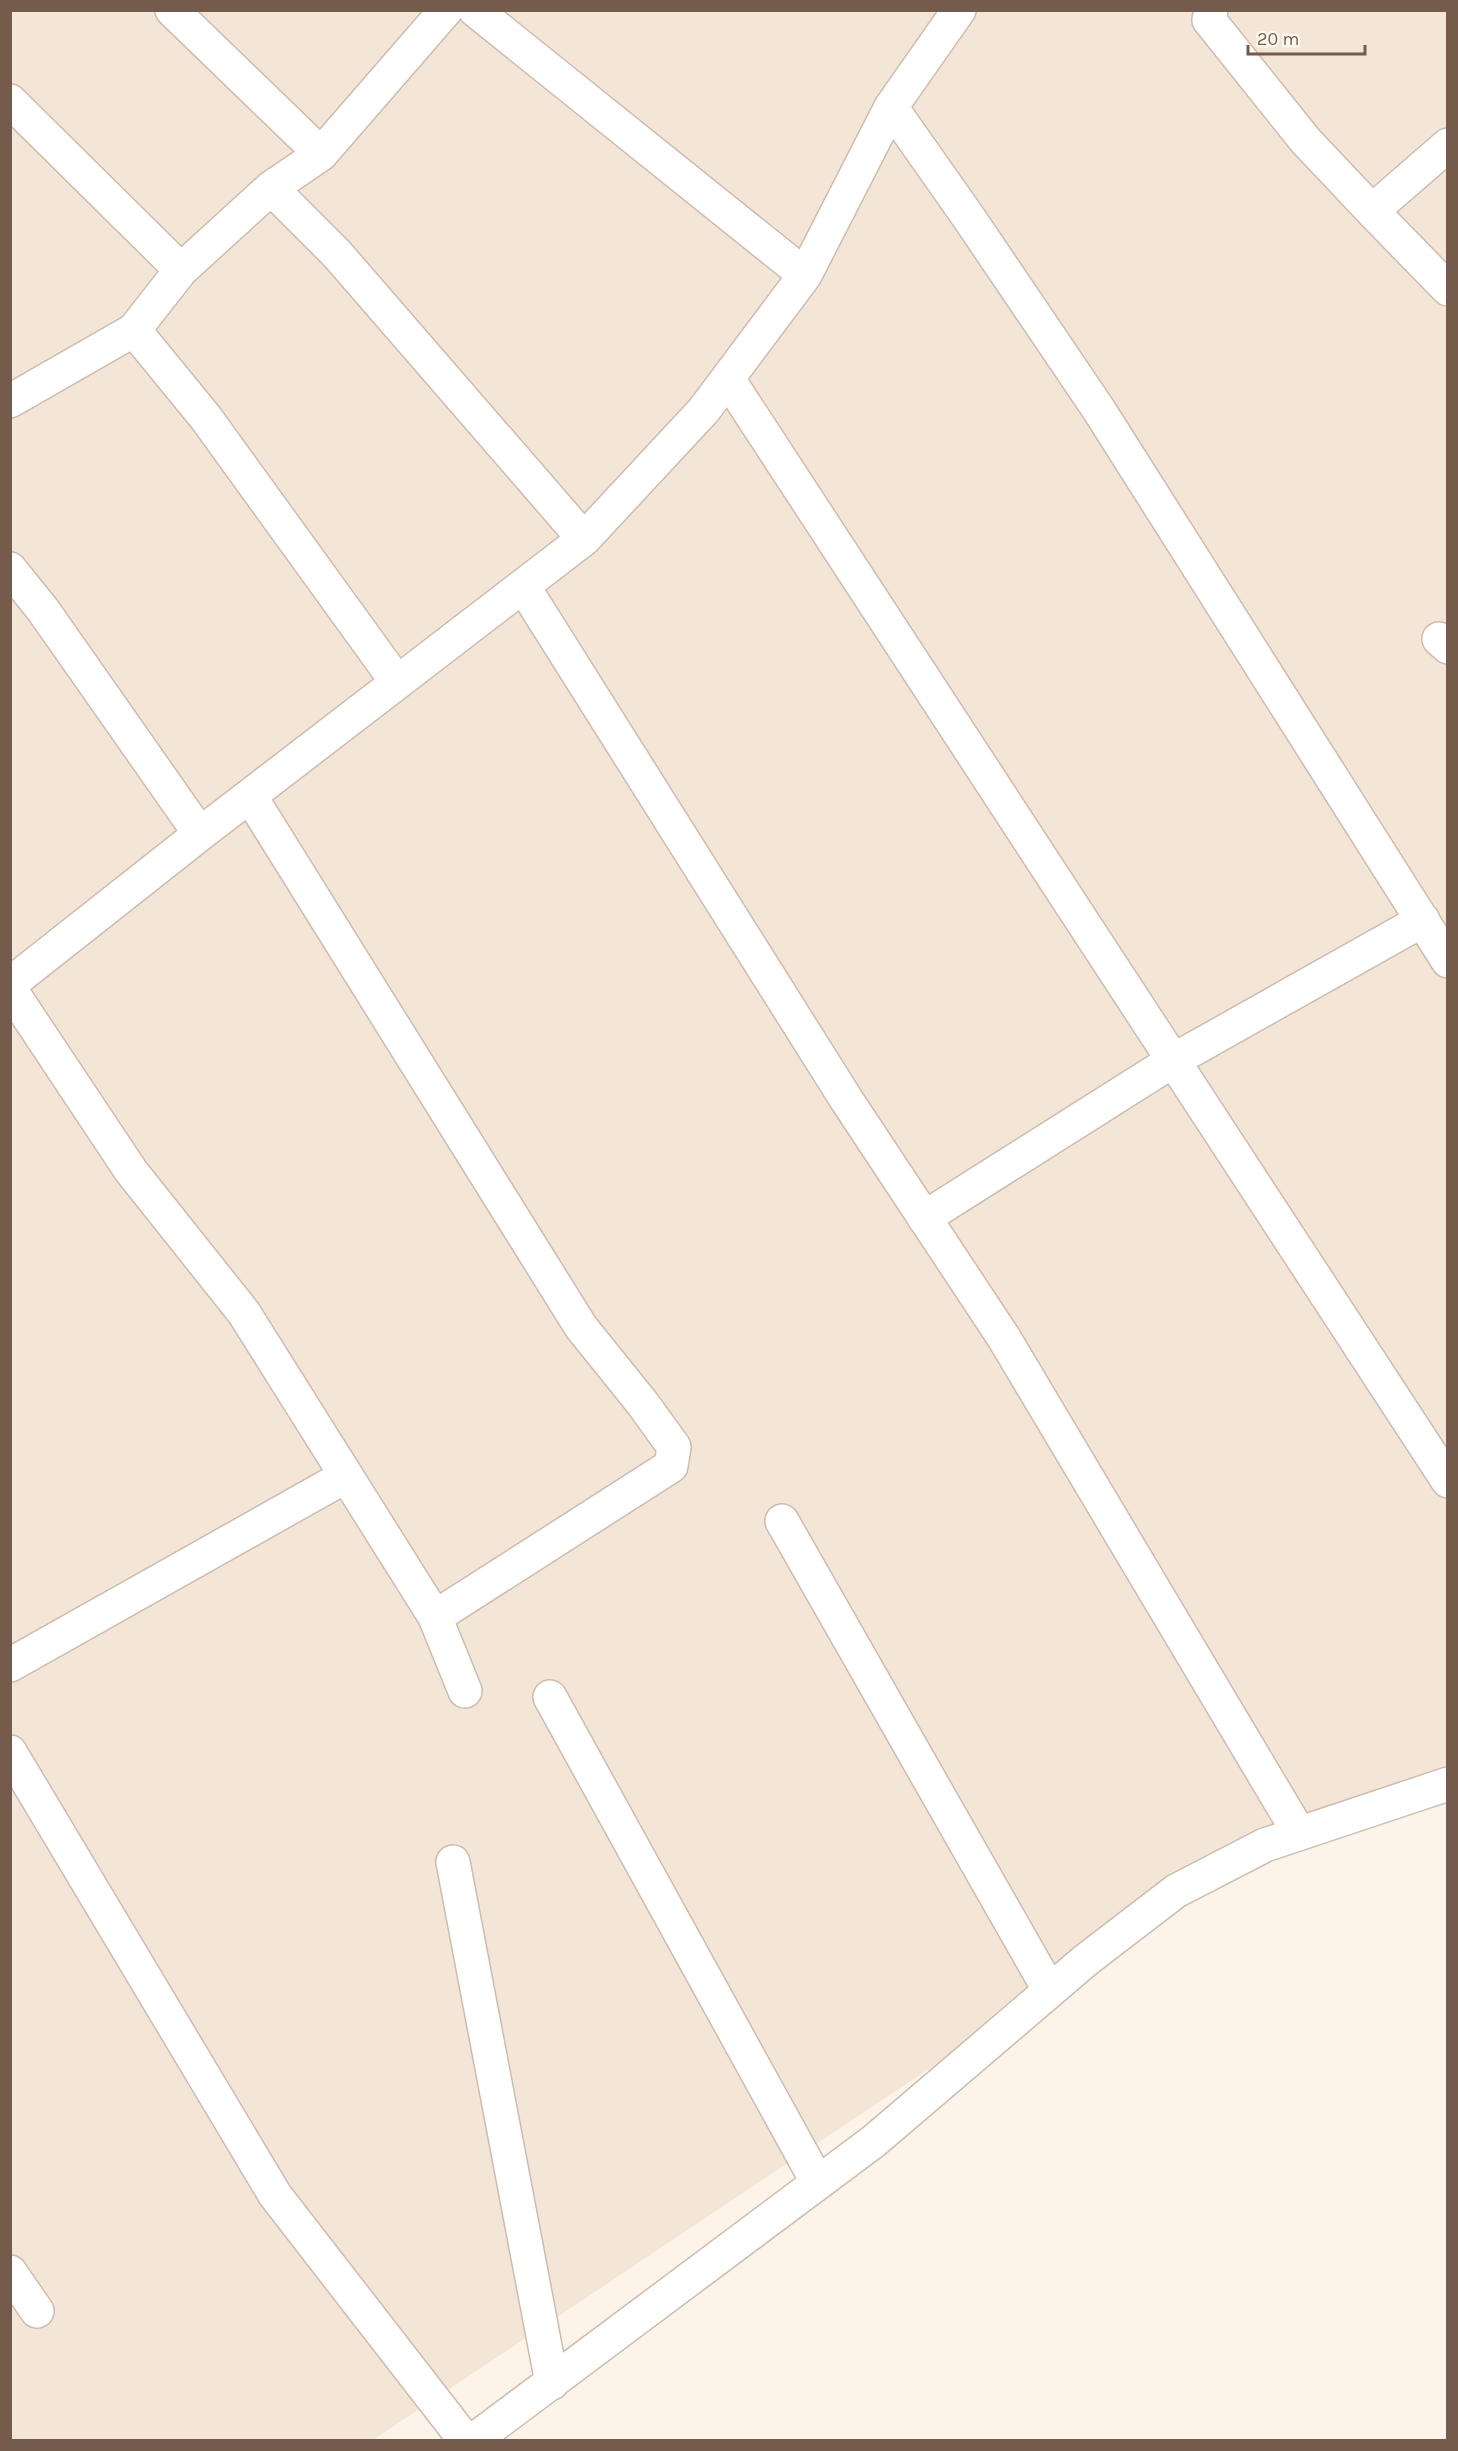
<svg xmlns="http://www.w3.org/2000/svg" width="1458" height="2451" viewBox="0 0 1458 2451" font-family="Karla,sans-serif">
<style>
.residential{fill:#f3e6d6}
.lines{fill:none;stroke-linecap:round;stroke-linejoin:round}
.minor-casing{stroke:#cdbcae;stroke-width:36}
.minor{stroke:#fff;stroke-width:33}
</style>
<rect width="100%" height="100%" fill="#fcf4e8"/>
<path class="residential" d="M11,11H1447V1804L1242,1860L373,2440H11Z"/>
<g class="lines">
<defs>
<path id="minor" d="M172,10L321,154
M475,10L805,275
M1211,10L1209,20L1305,140L1372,211
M10,101L181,270
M891,107L969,218L1099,410L1448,961
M1448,145L1372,211L1448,289
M271,188L337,254L584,539
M134,330L206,418L397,682
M728,379L1448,1481
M10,401L134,330L181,270L271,188L321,154L446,10
M10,569L43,610L200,834
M523,586L846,1099L1004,1338L1299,1833
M1439,639L1448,647
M250,796L581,1327L643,1404L674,1447L671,1466L435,1617L465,1691
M10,984L200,834L584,539L704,410L805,275L891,107L959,10
M10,989L131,1171L244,1313L435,1617
M924,1218L1174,1060L1423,920
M782,1521L1050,1991
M10,1665L346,1476
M550,1697L818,2183
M10,1752L275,2195L465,2440
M453,1862L552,2383
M10,2272L37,2311
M474,2440L874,2141L1086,1960L1176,1891L1265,1845L1448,1784"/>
</defs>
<use href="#minor" class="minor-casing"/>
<use href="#minor" class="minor"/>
</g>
<rect width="1458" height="2451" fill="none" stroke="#755b4c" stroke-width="24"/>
<path d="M1248 45v9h117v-9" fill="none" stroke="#755b4c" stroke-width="3"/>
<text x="1257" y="45" font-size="18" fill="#755b4c" stroke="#fef8ee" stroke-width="4.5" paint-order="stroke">20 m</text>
</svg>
